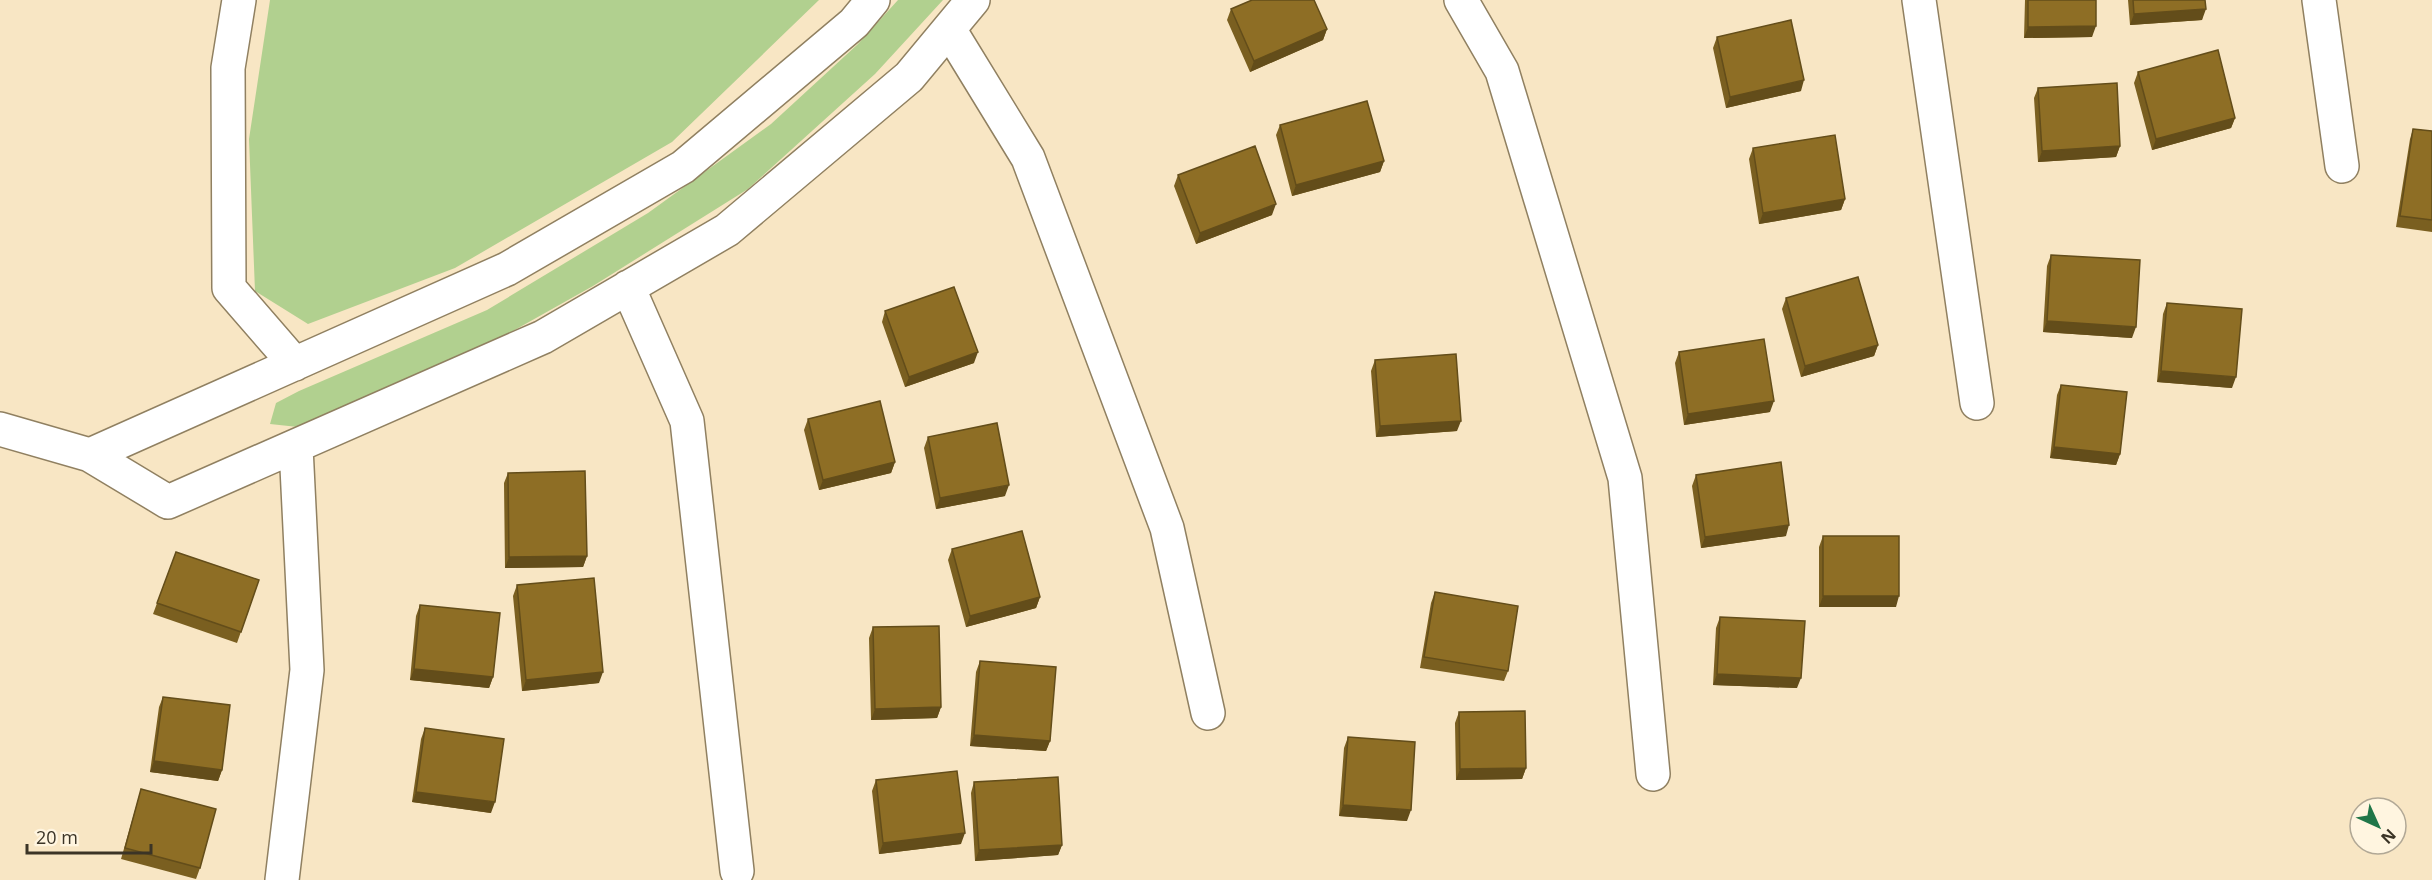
<svg xmlns="http://www.w3.org/2000/svg" width="2432" height="880" viewBox="0 0 2432 880" font-family="'Open Sans',sans-serif">
<style>
.green{fill:#b1d08f}
.lines{fill:none;stroke-linecap:round;stroke-linejoin:round}
.minor-casing{stroke:#908061;stroke-width:36}
.minor{stroke:#fff;stroke-width:33}
.wall{fill:#7a5f20}
.shaded-wall{fill:#634d1a}
.building{fill:#8e6e25;stroke:#634d1a;stroke-width:1.5}
</style>
<rect width="100%" height="100%" fill="#f8e6c4"/>
<path class="green" d="M270,0H819L672,142L455,268L308,324L255,291L249,139Z
M898,0H943L875,74L748,189L593,286L502,337L408,383L298,427L270,424L276,403L299,391L487,310L648,213L771,124L858,44Z"/>
<g class="lines">
<defs>
<path id="minor" d="M239,0L228,68L229,288L295,364
M1461,0L1502,71L1625,478L1653,774
M1919,0L1977,403
M2319,0L2342,166
M949,29L1028,158L1167,528L1208,713
M628,287L687,421L737,871
M0,429L90,455L168,502L543,337L727,230L909,77L973,0
M90,455L507,269L683,167L854,23L873,0
M282,880L307,670L296,447"/>
</defs>
<use href="#minor" class="minor-casing"/>
<use href="#minor" class="minor"/>
</g>
<path class="wall" d="M2025,0H2096L2092,37L2024,38Z
M2128,0H2205L2202,20L2130,25Z
M1231,9L1327,29L1323,40L1250,72L1227,20Z
M1717,37L1801,91L1726,108L1713,48Z
M2138,72L2235,118L2231,128L2152,150L2134,83Z
M2038,88L2120,146L2116,157L2038,162L2034,98Z
M1280,125L1384,161L1380,172L1292,196L1276,135Z
M2413,129L2432,131V232L2396,227L2410,139Z
M1753,148L1845,199L1841,210L1759,224L1749,159Z
M1178,175L1272,215L1196,244L1174,186Z
M2051,255L2132,338L2043,332L2047,266Z
M1786,298L1878,345L1874,356L1801,377L1782,309Z
M2167,303L2232,388L2157,382L2163,314Z
M885,311L974,363L905,387L882,322Z
M1679,352L1770,412L1684,425L1675,363Z
M1375,360L1457,431L1376,437L1371,371Z
M2061,385L2120,454L2116,465L2050,458L2057,395Z
M808,419L895,462L891,473L819,490L804,430Z
M928,437L1005,496L936,509L924,448Z
M508,473L587,556L583,567L505,568L504,483Z
M1696,475L1786,536L1701,548L1692,486Z
M1823,536L1896,607H1819V547Z
M952,549L1040,597L1036,608L966,627L948,560Z
M176,552L259,580L237,643L153,614Z
M517,585L599,683L522,691L513,596Z
M1435,592L1508,671L1504,681L1420,668L1431,603Z
M420,605L493,677L489,688L410,680L416,616Z
M1720,617L1797,688L1713,685L1716,628Z
M873,627L941,707L937,718L871,720L869,638Z
M980,661L1050,741L1046,751L970,746L976,672Z
M163,697L222,770L218,781L150,772L159,707Z
M1459,712L1526,768L1522,779L1456,780L1455,723Z
M425,728L491,813L412,802L421,739Z
M1348,737L1407,821L1339,816L1344,748Z
M876,780L961,844L879,854L872,791Z
M974,782L1062,845L1058,855L975,861L971,793Z
M141,789L200,868L196,879L121,859Z"/>
<path class="shaded-wall" d="M2206,9L2202,20L2130,25L2134,14Z
M2096,26L2092,37L2024,38L2028,27Z
M1327,29L1323,40L1250,72L1254,61Z
M1804,80L1801,91L1726,108L1730,97Z
M2235,118L2231,128L2152,150L2156,139Z
M2120,146L2116,157L2038,162L2042,151Z
M1384,161L1380,172L1292,196L1296,185Z
M1845,199L1841,210L1759,224L1763,213Z
M1276,204L1272,215L1196,244L1200,233Z
M2047,321L2136,327L2132,338L2043,332Z
M1878,345L1874,356L1801,377L1805,366Z
M978,352L974,363L905,387L909,377Z
M2161,371L2236,377L2232,388L2157,382Z
M1774,401L1770,412L1684,425L1688,414Z
M1461,421L1457,431L1376,437L1380,426Z
M2054,447L2120,454L2116,465L2050,458Z
M895,462L891,473L819,490L823,480Z
M1009,485L1005,496L936,509L940,498Z
M1789,525L1786,536L1701,548L1705,537Z
M587,556L583,567L505,568L509,557Z
M1823,596H1899L1896,607H1819Z
M1040,597L1036,608L966,627L970,616Z
M414,669L493,677L489,688L410,680Z
M603,672L599,683L522,691L526,680Z
M1717,674L1801,678L1797,688L1713,685Z
M941,707L937,718L871,720L875,709Z
M974,735L1050,741L1046,751L970,746Z
M154,761L222,770L218,781L150,772Z
M1526,768L1522,779L1456,780L1460,769Z
M416,792L495,802L491,813L412,802Z
M1343,805L1411,810L1407,821L1339,816Z
M965,833L961,844L879,854L883,843Z
M1062,845L1058,855L975,861L979,850Z"/>
<path class="building" d="M1252,0H1314L1327,29L1254,61L1231,9Z
M2028,0H2096V26L2028,27Z
M2133,0H2205L2206,9L2134,14Z
M1791,20L1804,80L1730,97L1717,37Z
M2218,50L2235,118L2156,139L2138,72Z
M2117,83L2120,146L2042,151L2038,88Z
M1367,101L1384,161L1296,185L1280,125Z
M2413,129L2432,131V220L2400,216Z
M1835,135L1845,199L1763,213L1753,148Z
M1255,146L1276,204L1200,233L1178,175Z
M2051,255L2140,260L2136,327L2047,321Z
M1858,277L1878,345L1805,366L1786,298Z
M954,287L978,352L909,377L885,311Z
M2167,303L2242,309L2236,377L2161,371Z
M1764,339L1774,401L1688,414L1679,352Z
M1456,354L1461,421L1380,426L1375,360Z
M2061,385L2127,392L2120,454L2054,447Z
M880,401L895,462L823,480L808,419Z
M997,423L1009,485L940,498L928,437Z
M1781,462L1789,525L1705,537L1696,475Z
M585,471L587,556L509,557L508,473Z
M1022,531L1040,597L970,616L952,549Z
M1823,536H1899V596H1823Z
M176,552L259,580L241,632L157,603Z
M594,578L603,672L526,680L517,585Z
M1435,592L1518,606L1508,671L1424,657Z
M420,605L500,613L493,677L414,669Z
M1720,617L1805,621L1801,678L1717,674Z
M939,626L941,707L875,709L873,627Z
M980,661L1056,667L1050,741L974,735Z
M163,697L230,705L222,770L154,761Z
M1525,711L1526,768L1460,769L1459,712Z
M425,728L504,739L495,802L416,792Z
M1348,737L1415,742L1411,810L1343,805Z
M957,771L965,833L883,843L876,780Z
M1058,777L1062,845L979,850L974,782Z
M141,789L216,809L200,868L125,848Z"/>
<g transform="translate(2378 826) rotate(135)"><circle r="28" fill="#fff5e0" stroke="#b1a896" stroke-width="1.5"/>
<path d="M0-4.5L10 22L0 15L-10 22Z" fill="#207649"/>
<text y="-9" font-size="16" font-weight="bold" text-anchor="middle" fill="#3b3426">N</text>
</g>
<path d="M27 844v9h124v-9" fill="none" stroke="#3b3426" stroke-width="3"/>
<text x="36" y="844" font-size="18" fill="#3b3426" stroke="#fff5e0" stroke-width="4.5" paint-order="stroke">20 m</text>
</svg>
